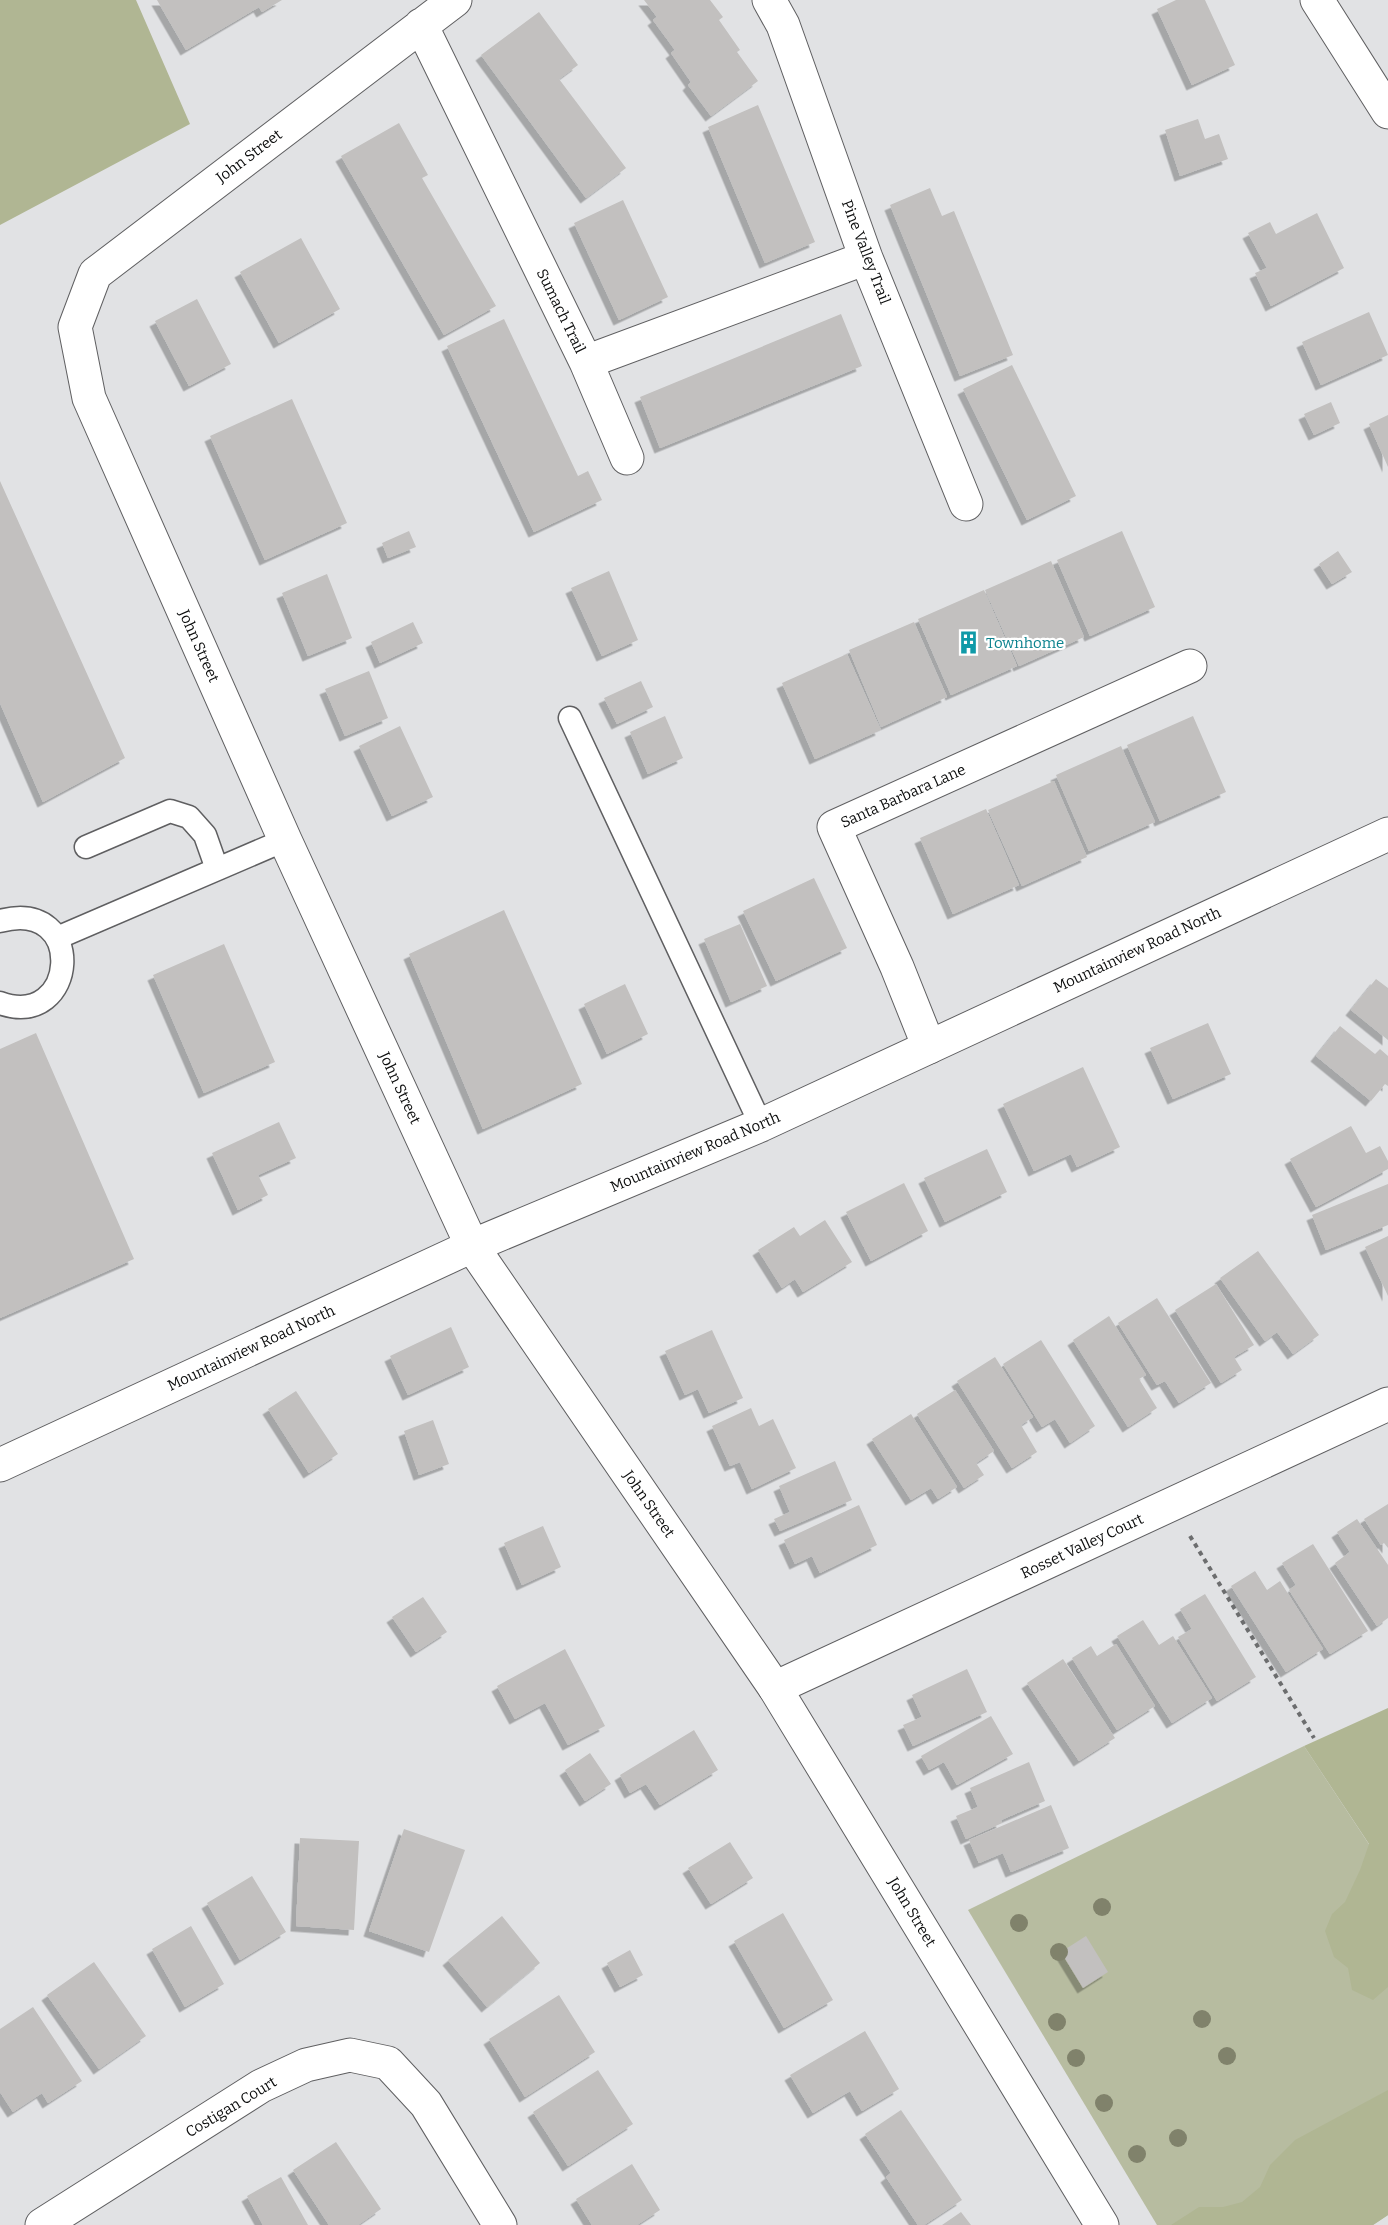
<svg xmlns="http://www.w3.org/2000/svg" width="1388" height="2225" viewBox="0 0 1388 2225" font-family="Bitter,serif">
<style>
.green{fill:#b7bca0}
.forest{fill:#b0b693}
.building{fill:#c2c0bf;filter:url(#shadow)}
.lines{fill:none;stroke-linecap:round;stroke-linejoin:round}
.lane-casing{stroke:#5f5f61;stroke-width:25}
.street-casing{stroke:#5f5f61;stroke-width:35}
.secondary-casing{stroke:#5f5f61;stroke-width:35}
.path{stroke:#6c6d6e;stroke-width:4;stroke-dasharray:4.5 4.5;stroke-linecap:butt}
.lane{stroke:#fff;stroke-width:22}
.street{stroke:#fff;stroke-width:33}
.secondary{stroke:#fff;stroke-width:33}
.tree{fill:#80826b}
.labels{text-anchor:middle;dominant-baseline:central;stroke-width:4.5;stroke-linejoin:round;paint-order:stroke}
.street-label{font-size:15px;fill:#0b0c0c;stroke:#fff}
.culture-label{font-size:15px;fill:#0d838f;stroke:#fff;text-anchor:start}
</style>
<defs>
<filter id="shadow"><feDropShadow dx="-5.5" dy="5.5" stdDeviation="0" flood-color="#0004"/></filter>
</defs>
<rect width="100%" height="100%" fill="#e1e2e4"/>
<path class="green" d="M1304,1746L1388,1873V2215L1373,2225H1157L968,1910Z"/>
<path class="forest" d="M0,0H136L190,124L0,225Z
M1388,1708V1987L1373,2000L1352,1990L1348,1968L1334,1957L1325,1931L1332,1914L1345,1902L1360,1870L1369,1844L1304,1746Z
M1388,2090V2215L1373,2225H1171L1199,2207H1223L1242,2202L1260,2187L1270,2165L1295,2140Z"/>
<path class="building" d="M157,0H282L262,12L259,7L186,50Z
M644,0H710L723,17L719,20L740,50L737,52L758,81L711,116L688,85L691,82L671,53L675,50L653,20L657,17Z
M1176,0H1205L1235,65L1192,85L1157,9Z
M539,12L578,65L559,79L626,168L586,198L481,55Z
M758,105L815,242L765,263L708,127Z
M1198,119L1205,139L1219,134L1228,159L1180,176L1165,130Z
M399,123L428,175L422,178L496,306L444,335L341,156Z
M930,188L942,216L954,211L1013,355L960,376L890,205Z
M623,200L668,297L619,320L574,223Z
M1317,213L1344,268L1271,306L1255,273L1267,268L1248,233L1270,222L1276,234Z
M301,238L340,309L279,343L240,272Z
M197,299L231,364L189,386L155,321Z
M1369,312L1388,355L1321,385L1302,342Z
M841,314L862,366L660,448L640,397Z
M504,319L578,476L588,471L602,500L534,532L447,346Z
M1012,365L1076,496L1027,520L963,389Z
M292,399L347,523L265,560L210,436Z
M1331,402L1340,423L1314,435L1304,414Z
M1388,415V467L1369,424Z
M0,481L125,758L43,802L0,703Z
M409,531L416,547L388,558L382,543Z
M1122,531L1155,607L1090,636L1057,560Z
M1338,551L1352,572L1332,584L1319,564Z
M1051,561L1084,637L1019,666L985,590Z
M609,571L638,640L602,656L571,588Z
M327,574L352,638L308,656L282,593Z
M984,590L1017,666L951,695L918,619Z
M413,622L423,643L380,663L371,642Z
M914,622L947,697L881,727L849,650Z
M847,654L881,730L815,759L782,683Z
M369,671L388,718L345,736L325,689Z
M641,681L653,707L617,724L604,698Z
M665,716L683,758L648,774L630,732Z
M1193,716L1226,792L1160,821L1127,745Z
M400,726L433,797L392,816L359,746Z
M1121,746L1155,822L1089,851L1056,775Z
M1054,781L1087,857L1022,886L988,810Z
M986,809L1019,885L953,914L920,838Z
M814,878L847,948L776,981L743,911Z
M504,910L582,1084L483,1129L409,954Z
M740,924L767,986L731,1002L704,939Z
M224,944L275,1062L204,1093L153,975Z
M1376,979L1388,988V1040L1351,1010Z
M625,984L648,1034L607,1054L584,1004Z
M1208,1023L1231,1074L1173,1099L1150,1048Z
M1340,1026L1375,1054L1380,1049L1388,1056V1086L1385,1084L1371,1101L1316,1056Z
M36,1033L134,1259L0,1318V1049Z
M1083,1067L1120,1147L1077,1167L1071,1154L1034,1171L1003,1104Z
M279,1122L296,1158L258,1175L268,1195L238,1210L212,1153Z
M1351,1126L1366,1153L1380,1146L1388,1161V1169L1316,1207L1290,1159Z
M987,1149L1007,1192L945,1222L924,1178Z
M904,1183L928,1231L871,1261L846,1212Z
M1388,1184V1225L1326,1250L1312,1215Z
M825,1220L852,1262L803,1292L795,1279L782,1288L758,1250L794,1227L800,1236Z
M1388,1236V1296L1365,1247Z
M1258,1251L1319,1335L1293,1354L1277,1332L1265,1341L1220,1278Z
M1216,1284L1254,1345L1234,1357L1242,1370L1221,1383L1175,1310Z
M1157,1298L1211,1383L1179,1403L1165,1381L1157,1385L1118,1323Z
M1109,1316L1146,1375L1139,1379L1157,1408L1128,1427L1073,1340Z
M451,1327L469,1367L408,1395L390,1356Z
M712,1330L743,1398L709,1413L698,1389L685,1395L665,1351Z
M1041,1340L1095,1426L1070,1443L1055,1419L1042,1427L1003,1364Z
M995,1357L1033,1417L1021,1425L1037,1452L1012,1468L957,1381Z
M955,1390L994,1451L976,1463L984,1475L964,1488L917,1414Z
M296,1391L338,1454L309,1473L268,1409Z
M751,1408L759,1426L773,1419L796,1468L752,1489L740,1462L730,1466L712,1426Z
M911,1414L957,1487L938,1499L931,1488L911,1500L872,1439Z
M433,1420L449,1464L419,1475L404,1431Z
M835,1461L852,1500L780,1531L774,1519L790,1512L779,1486Z
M1388,1504V1548L1384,1543L1381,1545L1364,1519Z
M859,1505L877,1545L820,1573L812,1556L795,1564L784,1540Z
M1357,1519L1388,1565V1618L1377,1626L1335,1563L1350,1552L1337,1532Z
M543,1526L561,1567L522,1585L504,1543Z
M1313,1544L1368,1631L1330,1654L1289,1590L1296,1585L1282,1563Z
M1255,1571L1267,1590L1280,1581L1323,1649L1286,1672L1231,1586Z
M1205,1594L1256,1677L1217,1701L1178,1637L1192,1629L1180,1609Z
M423,1597L447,1632L416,1652L392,1617Z
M1143,1620L1159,1645L1173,1636L1212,1698L1172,1723L1117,1636Z
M1116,1644L1155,1706L1117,1730L1072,1658L1091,1646L1097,1656Z
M565,1649L605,1726L568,1745L545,1703L515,1719L497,1686Z
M1063,1659L1115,1738L1079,1761L1027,1683Z
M967,1669L987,1712L913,1746L903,1725L922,1717L912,1695Z
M991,1716L1013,1754L957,1785L944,1762L929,1770L921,1756Z
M694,1730L718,1770L660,1805L646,1784L630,1793L620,1775Z
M590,1753L611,1784L585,1801L565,1770Z
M1029,1762L1045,1801L1001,1820L1002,1823L966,1839L956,1816L978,1807L970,1788Z
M1051,1805L1069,1848L1011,1872L1003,1853L979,1863L969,1840Z
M404,1829L465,1850L429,1952L369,1931Z
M300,1838L359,1841L354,1930L296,1926Z
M730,1842L753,1878L711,1904L688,1868Z
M252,1876L286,1932L240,1960L207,1903Z
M783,1913L833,2000L784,2028L734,1941Z
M502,1916L540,1963L487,2007L448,1960Z
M191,1926L224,1984L185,2007L152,1949Z
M1086,1936L1108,1972L1083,1988L1061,1952Z
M630,1950L643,1975L620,1987L607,1963Z
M94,1962L146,2036L99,2069L47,1995Z
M559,1995L595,2052L525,2097L489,2039Z
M33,2007L82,2081L48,2103L42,2093L13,2112L0,2092V2029Z
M865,2031L899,2089L862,2111L850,2091L813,2113L790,2075Z
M598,2070L633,2124L568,2166L533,2112Z
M901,2110L962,2200L924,2225H918L886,2177L891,2173L865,2134Z
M336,2142L381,2209L358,2225H329L293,2170Z
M632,2164L660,2210L637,2225H592L576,2199Z
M281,2177L308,2225H263L247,2196Z
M961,2212L971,2225H942Z"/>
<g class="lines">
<defs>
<path id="lane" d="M570,718L761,1125
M86,847L170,811L189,817L205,835L217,869
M0,921C88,897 78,1031 0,1003
M57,938L285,840"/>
<path id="street" d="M455,0L95,274L75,327L89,398L285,840L472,1246
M769,0L783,25L866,258L966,504
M421,25L586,362L627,458
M586,362L866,258
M929,1047L897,967L834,827L1190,666
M775,1688L1388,1404
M42,2225L261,2086L306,2065L350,2055L388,2063L426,2104L500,2225"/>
<path id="secondary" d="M1317,0L1388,112
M472,1246L775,1688L1102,2225
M0,1465L472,1246L761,1125L1388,834"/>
</defs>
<use href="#lane" class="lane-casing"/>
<use href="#street" class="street-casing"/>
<use href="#secondary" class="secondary-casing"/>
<path class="path" d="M1190,1536L1314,1738"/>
<use href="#lane" class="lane"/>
<use href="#street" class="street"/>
<use href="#secondary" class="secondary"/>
</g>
<g class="tree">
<circle cx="1102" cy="1907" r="9"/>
<circle cx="1019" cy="1923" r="9"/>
<circle cx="1059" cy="1952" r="9"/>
<circle cx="1202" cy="2019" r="9"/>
<circle cx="1057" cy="2022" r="9"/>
<circle cx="1227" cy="2056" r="9"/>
<circle cx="1076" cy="2058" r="9"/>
<circle cx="1104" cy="2103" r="9"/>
<circle cx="1178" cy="2138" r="9"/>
<circle cx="1137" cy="2154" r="9"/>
</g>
<defs>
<symbol id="building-bare" viewBox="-9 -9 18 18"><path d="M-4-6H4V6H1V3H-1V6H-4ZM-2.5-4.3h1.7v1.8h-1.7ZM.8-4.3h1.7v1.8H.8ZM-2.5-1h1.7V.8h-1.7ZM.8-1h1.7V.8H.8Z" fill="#0f9aa8" stroke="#fff" stroke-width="2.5" paint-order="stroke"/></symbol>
</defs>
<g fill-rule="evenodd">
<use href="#building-bare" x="952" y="626" width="33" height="33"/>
</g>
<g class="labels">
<g class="street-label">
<text transform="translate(249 156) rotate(-37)">John Street</text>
<text transform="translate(866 252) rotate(69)">Pine Valley Trail</text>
<text transform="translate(561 311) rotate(64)">Sumach Trail</text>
<text transform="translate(199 646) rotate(66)">John Street</text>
<text transform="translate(903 796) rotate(-24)">Santa Barbara Lane</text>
<text transform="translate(1137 950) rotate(-25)">Mountainview Road North</text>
<text transform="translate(400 1088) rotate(65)">John Street</text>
<text transform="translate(695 1152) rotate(-23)">Mountainview Road North</text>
<text transform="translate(251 1348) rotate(-25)">Mountainview Road North</text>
<text transform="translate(649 1504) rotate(55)">John Street</text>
<text transform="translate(1082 1546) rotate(-25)">Rosset Valley Court</text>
<text transform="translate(912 1912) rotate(59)">John Street</text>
<text transform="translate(231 2107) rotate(-31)">Costigan Court</text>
</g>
<g class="culture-label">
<text x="986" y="643">Townhome</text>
</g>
</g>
</svg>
